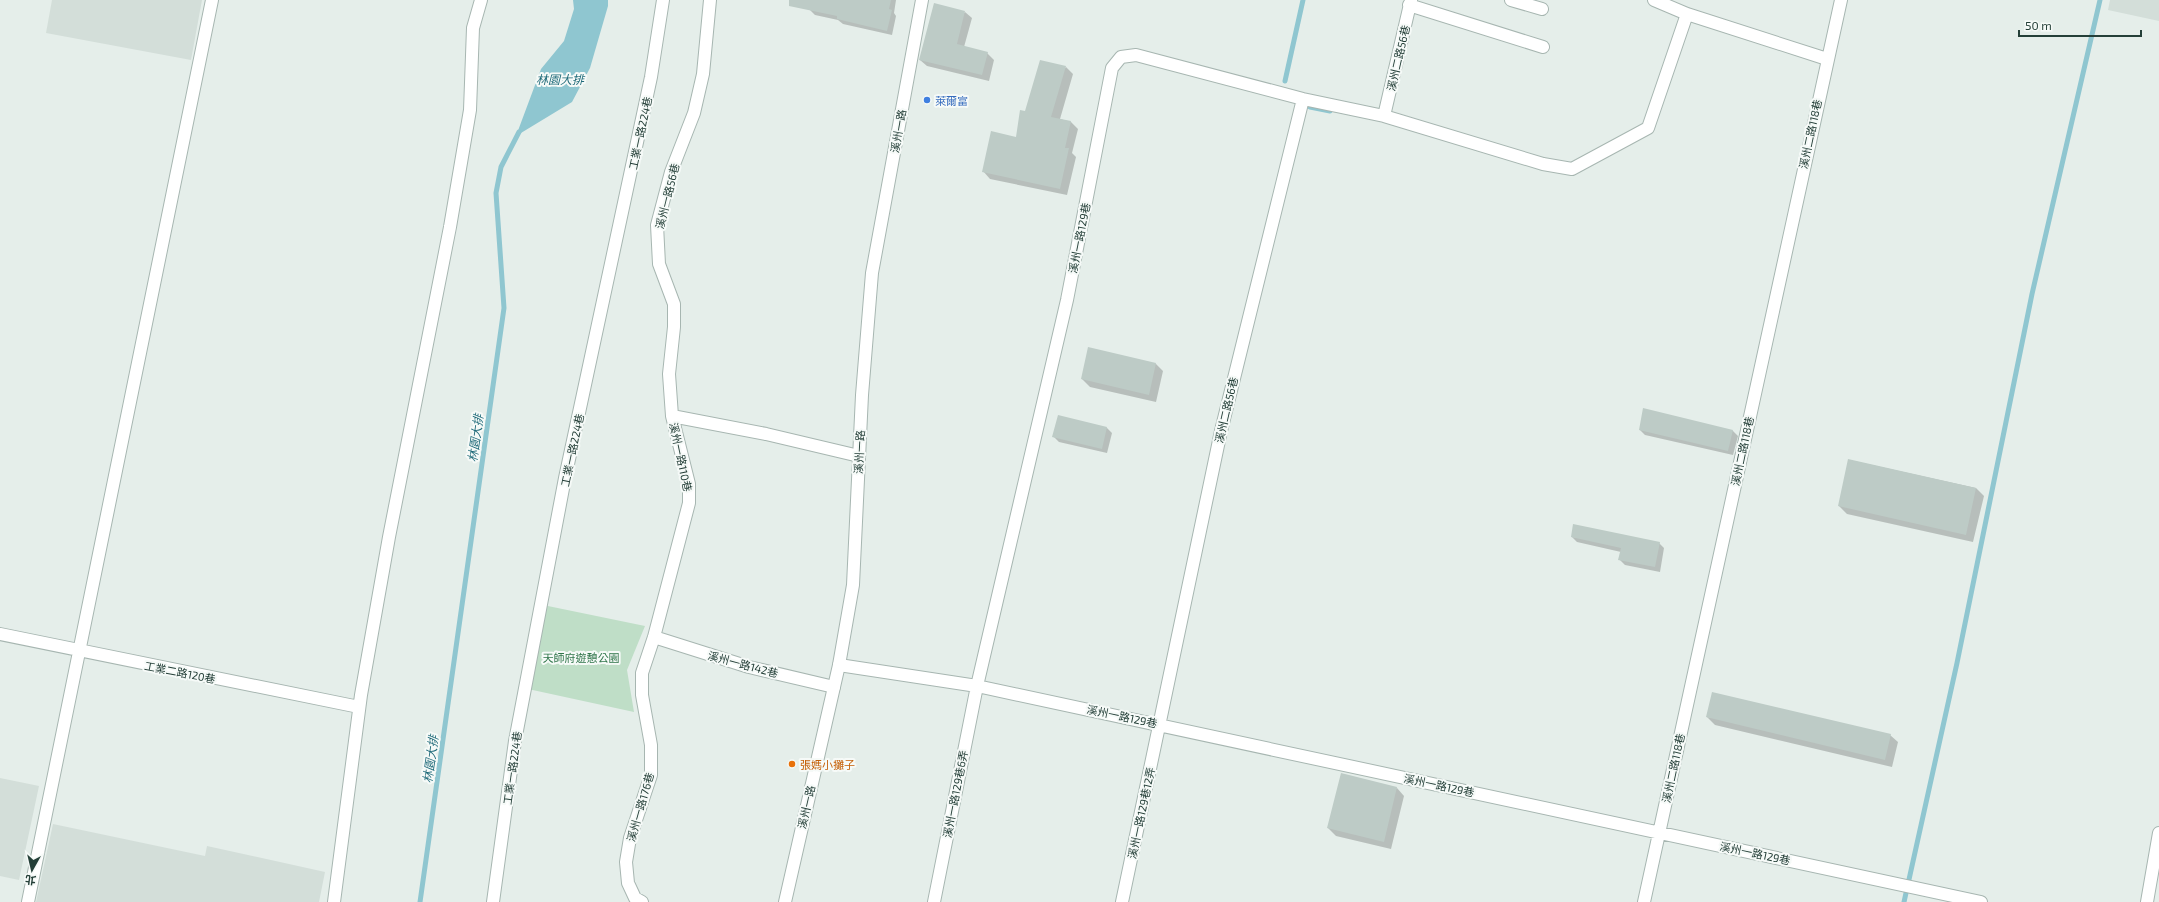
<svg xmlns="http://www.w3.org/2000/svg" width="2159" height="902" viewBox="0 0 2159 902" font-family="'Exo 2','Noto Sans TC',sans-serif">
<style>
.built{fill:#d3ded9}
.green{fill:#bfdec7}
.water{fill:#8fc6d0}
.shadow{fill:#0003}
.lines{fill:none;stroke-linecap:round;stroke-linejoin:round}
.stream{stroke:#8fc6d0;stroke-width:5}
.building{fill:#bdcbc6}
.minor-casing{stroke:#a7b6b1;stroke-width:14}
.tertiary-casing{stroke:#a7b6b1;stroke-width:14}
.minor{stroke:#fff;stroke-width:12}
.tertiary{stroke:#fff;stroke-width:12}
.shop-dot{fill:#3f7fe0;stroke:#f6faf8;stroke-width:1.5}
.food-dot{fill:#e8710a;stroke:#f6faf8;stroke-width:1.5}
.labels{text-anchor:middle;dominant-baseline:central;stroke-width:4;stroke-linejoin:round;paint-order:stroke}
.street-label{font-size:11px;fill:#243f38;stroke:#f6faf8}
.shop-label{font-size:11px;fill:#366cbe;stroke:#f6faf8;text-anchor:start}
.park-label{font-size:11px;fill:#30754a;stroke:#f6faf8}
.food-label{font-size:11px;fill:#c56008;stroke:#f6faf8;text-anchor:start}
.water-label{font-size:12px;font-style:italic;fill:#206b7a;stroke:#f6faf8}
</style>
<rect width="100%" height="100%" fill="#e5eeea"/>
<path class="built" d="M52,0H202L191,60L46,33Z
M2110,0H2159V21L2108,10Z
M0,778L39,786L19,880L0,876Z
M53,824L205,856L207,846L325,872L319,902H36Z"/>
<path class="green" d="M543,605L645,626L627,670L634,712L528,689Z"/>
<path class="water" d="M573,0H608V6L590,68L572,102L516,136L541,69L564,41L574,9Z"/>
<path class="shadow" d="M812,0H896L894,13L896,16L892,35L843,24L838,20L815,15L810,10Z
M965,12L972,18L964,47L987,53L994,60L989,81L927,66L920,60Z
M1066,67L1073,74L1060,119L1071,122L1078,129L1072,153L1076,157L1067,195L990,179L983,171L1017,138L1026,112Z
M1156,364L1163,371L1156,402L1090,387L1082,379Z
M1107,428L1112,433L1107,453L1059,442L1054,437Z
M1640,430L1733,431L1738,436L1733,455L1645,435Z
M1849,460L1976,488L1984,496L1973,542L1847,514L1839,506Z
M1572,537L1659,543L1664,548L1660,572L1625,565L1620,560L1621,552L1577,542Z
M1707,717L1890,735L1898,742L1892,767L1715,725Z
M1397,788L1404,796L1391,849L1336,836L1328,828Z"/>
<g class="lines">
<path class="stream" d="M1285,81L1303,0
M1310,107L1330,111
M420,902L504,308L496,193L501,167L519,132
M1904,902L1957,663L2032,294L2100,0"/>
</g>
<path class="building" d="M789,0H891L889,9L892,10L887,31L837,19V16L789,6Z
M934,3L965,11L957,44L988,52L982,75L919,60Z
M1040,60L1066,66L1051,117L1071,121L1065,148H1069L1060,189L982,172L991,131L1016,137L1020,110L1025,111Z
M1088,347L1156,363L1149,395L1081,379Z
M1643,408L1733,430L1728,451L1639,430Z
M1058,415L1107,427L1102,449L1052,437Z
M1848,459L1976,488L1966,535L1838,506Z
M1573,524L1660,542L1655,567L1618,560L1621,548L1571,537Z
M1712,692L1891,734L1885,760L1706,717Z
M1341,773L1397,787L1384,842L1327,828Z"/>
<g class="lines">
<defs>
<path id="minor" d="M1511,0L1542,9
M1654,0L1687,14L1827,59
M1409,5L1543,47
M1384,116L1411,0
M672,416L766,434L859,456
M0,634L359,707
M654,637L749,667L834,687
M839,665L977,686L1981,902
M28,902L212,0
M334,902L361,695L389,537L450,227L470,110L473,28L481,0
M493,902L515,741L565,478L651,77L663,0
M642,902L635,898L628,883L626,862L630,838L651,775V745L642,695V673L654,637L689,503V484L672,416L669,374L674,327V304L659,264L657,225L671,172L694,113L703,74L710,0
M934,902L977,686L1067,300L1112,68L1121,57L1136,55L1303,99L1384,116L1543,164L1572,169L1648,128L1687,14
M1122,902L1221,431L1303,99
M1644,902L1841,0
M2147,902L2159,833"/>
<path id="tertiary" d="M785,902L839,665L853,585L862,395L872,273L922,0"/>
</defs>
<use href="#minor" class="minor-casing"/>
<use href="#tertiary" class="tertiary-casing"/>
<use href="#minor" class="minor"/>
<use href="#tertiary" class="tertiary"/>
</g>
<circle class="shop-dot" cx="927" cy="100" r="4"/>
<circle class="food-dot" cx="792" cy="764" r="4"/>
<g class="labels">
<g class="street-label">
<text transform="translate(1398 58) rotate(-77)">溪州二路56巷</text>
<text transform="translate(898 131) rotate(-80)">溪州一路</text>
<text transform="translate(640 133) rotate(-78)">工業一路224巷</text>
<text transform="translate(1810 134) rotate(-78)">溪州二路118巷</text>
<text transform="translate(667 196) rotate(-76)">溪州一路56巷</text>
<text transform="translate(1079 238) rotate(-79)">溪州一路129巷</text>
<text transform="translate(1226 410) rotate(-77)">溪州二路56巷</text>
<text transform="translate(572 450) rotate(-78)">工業一路224巷</text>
<text transform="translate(1742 451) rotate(-78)">溪州二路118巷</text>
<text transform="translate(859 452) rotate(-87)">溪州一路</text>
<text transform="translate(681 457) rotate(78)">溪州一路110巷</text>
<text transform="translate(743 664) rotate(15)">溪州一路142巷</text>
<text transform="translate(180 672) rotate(11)">工業二路120巷</text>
<text transform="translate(1122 716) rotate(12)">溪州一路129巷</text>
<text transform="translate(512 768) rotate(-82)">工業一路224巷</text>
<text transform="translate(1673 768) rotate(-78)">溪州二路118巷</text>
<text transform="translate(1439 785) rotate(12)">溪州一路129巷</text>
<text transform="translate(955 794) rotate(-79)">溪州一路129巷6弄</text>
<text transform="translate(640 807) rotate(-74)">溪州一路176巷</text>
<text transform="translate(806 807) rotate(-77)">溪州一路</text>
<text transform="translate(1141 813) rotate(-78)">溪州一路129巷12弄</text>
<text transform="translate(1755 853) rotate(12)">溪州一路129巷</text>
</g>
<g class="shop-label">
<text x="935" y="100">萊爾富</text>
</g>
<g class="park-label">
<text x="581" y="657">天師府遊憩公園</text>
</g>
<g class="food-label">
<text x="800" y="764">張媽小攤子</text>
</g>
<g class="water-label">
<text x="560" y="79">林園大排</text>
<text transform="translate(475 438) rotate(-82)">林園大排</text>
<text transform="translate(430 759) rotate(-82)">林園大排</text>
</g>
</g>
<g transform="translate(32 870) rotate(188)" stroke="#f6faf8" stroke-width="3" paint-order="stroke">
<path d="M0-3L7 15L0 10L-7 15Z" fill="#243f38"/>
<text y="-6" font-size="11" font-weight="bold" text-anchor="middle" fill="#243f38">北</text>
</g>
<path d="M2019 30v6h122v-6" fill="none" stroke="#243f38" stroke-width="2"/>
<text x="2025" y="30" font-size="12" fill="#243f38" stroke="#f6faf8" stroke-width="3" paint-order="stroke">50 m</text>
</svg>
